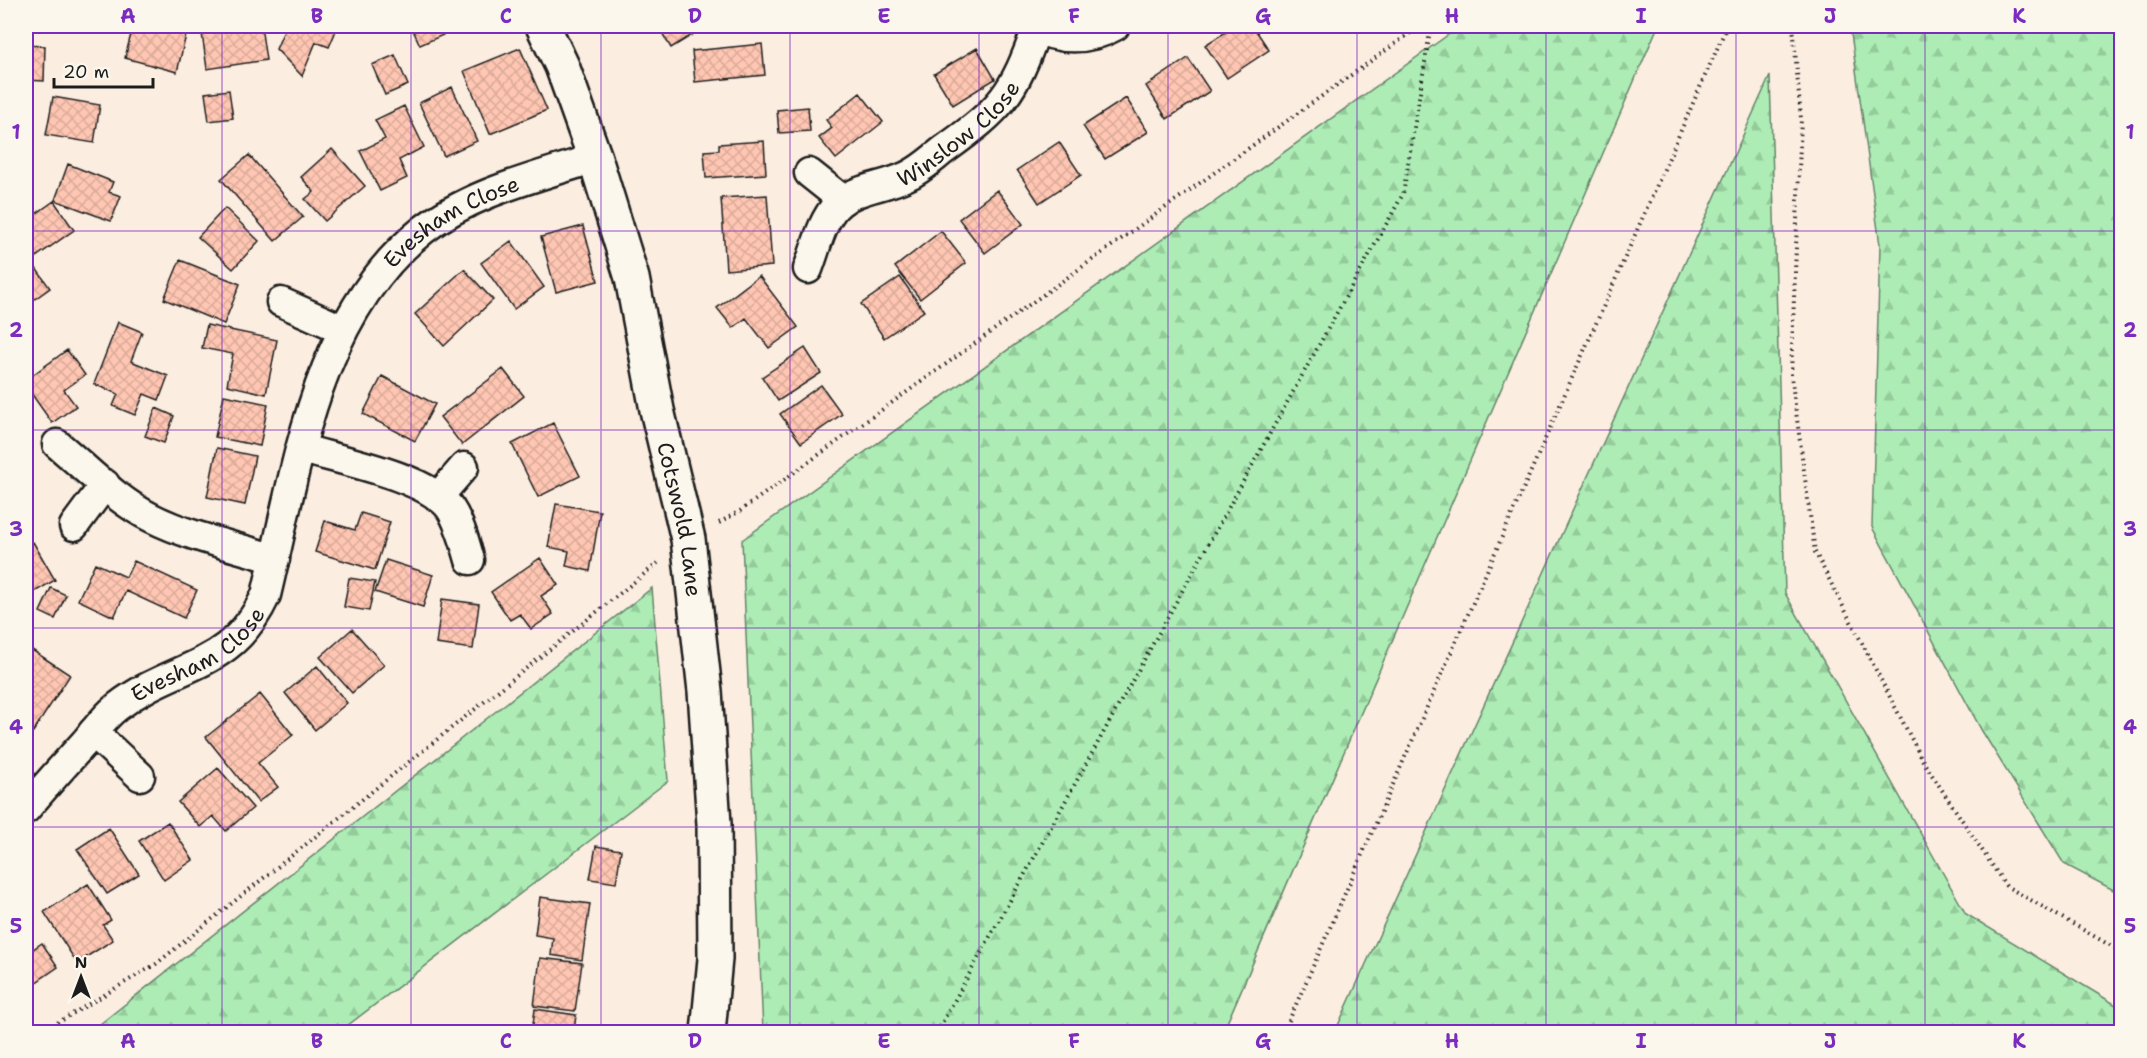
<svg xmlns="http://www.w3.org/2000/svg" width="2147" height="1058" viewBox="0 0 2147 1058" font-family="'Shantell Sans',sans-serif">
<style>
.forest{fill:url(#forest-firs);stroke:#648468;stroke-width:1.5}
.building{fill:url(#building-cross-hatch);stroke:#1c1c1c;stroke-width:1.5}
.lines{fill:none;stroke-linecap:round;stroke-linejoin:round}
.street-casing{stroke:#1c1c1c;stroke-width:33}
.secondary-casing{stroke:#1c1c1c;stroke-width:38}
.path{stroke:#1c1c1c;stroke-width:4;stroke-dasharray:1.5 4.5;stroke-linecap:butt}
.street{stroke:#fbf7ec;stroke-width:28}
.secondary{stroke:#fbf7ec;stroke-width:33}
.grid{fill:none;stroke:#7b2cbf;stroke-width:1.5;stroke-opacity:0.55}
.labels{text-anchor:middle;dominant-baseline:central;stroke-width:4.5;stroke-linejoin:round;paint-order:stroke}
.street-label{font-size:22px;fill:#1c1c1c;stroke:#fbf7ec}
.neatline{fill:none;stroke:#7b2cbf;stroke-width:2}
.grid-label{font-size:20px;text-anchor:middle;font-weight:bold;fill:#7b2cbf}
</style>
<defs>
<pattern id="forest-firs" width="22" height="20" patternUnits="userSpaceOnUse" patternTransform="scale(1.5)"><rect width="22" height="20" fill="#adedb5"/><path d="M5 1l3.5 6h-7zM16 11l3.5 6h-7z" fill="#94cb9b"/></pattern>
<pattern id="building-cross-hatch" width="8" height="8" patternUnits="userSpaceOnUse" patternTransform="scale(1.5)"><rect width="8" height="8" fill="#ffc6b3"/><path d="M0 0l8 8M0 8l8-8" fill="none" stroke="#daaa99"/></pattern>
</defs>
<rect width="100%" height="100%" fill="#fcede1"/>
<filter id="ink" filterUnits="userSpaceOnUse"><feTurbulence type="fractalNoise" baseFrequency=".0167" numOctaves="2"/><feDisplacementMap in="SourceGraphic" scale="12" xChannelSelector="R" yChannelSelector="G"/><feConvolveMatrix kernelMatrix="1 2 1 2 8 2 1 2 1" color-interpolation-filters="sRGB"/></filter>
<g filter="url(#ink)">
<path class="forest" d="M1457,26H1658L1223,1032H763L742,540L1452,32Z
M1850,26H2121V894L2064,864L1982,731L1872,527L1880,245Z
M1770,76L1785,593L1966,914L2121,1008V1032H1335Z
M652,588L668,781L339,1032H90Z"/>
<path class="building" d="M133,26H164L187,31L177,72L125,58Z
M201,26H232L233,30L261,26L266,60L207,69Z
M286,26H338L329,47L316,42L302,76L276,49Z
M411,26H438L443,35L420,45Z
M658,26H700L702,29L671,48Z
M1235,26H1253L1269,50L1227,78L1205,45Z
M762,44L765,75L695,82L692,51Z
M26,45L45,46L44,81L26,80Z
M520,48L547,110L490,134L464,71Z
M977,48L995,79L953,105L934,74Z
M395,55L408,85L385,95L372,65Z
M1188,58L1210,91L1167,119L1146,86Z
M452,87L477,141L444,156L419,103Z
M229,90L233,118L209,121L205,93Z
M860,93L883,122L836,159L819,138L832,128L826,120Z
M53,97L100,105L94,143L46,135Z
M1126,98L1148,132L1105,159L1083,126Z
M404,106L424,147L399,160L407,178L380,191L360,151L385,139L375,120Z
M808,107L810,131L779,133L777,110Z
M764,141L766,174L706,178L704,151L719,150V144Z
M1059,142L1081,175L1039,203L1017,170Z
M332,149L365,186L325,221L305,199L314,192L301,177Z
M249,155L303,217L275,241L221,179Z
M68,164L113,182L109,192L121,196L111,221L55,200Z
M997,190L1023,224L985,253L959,219Z
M767,195L772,266L726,270L721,198Z
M54,201L74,230L26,264V221Z
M225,208L259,241L233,269L198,237Z
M583,226L598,281L556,292L541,237Z
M941,231L966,263L920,299L895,267Z
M511,241L544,287L514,309L481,263Z
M180,260L240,284L224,324L164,299Z
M35,267L50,288L32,301L26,291V274Z
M464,269L493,300L444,346L415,314Z
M759,276L798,327L769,348L746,318L733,328L717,308Z
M900,277L924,311L884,338L861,304Z
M118,322L142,332L131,361L168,376L159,400L144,394L135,415L113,406L118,394L94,384Z
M207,325L277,340L266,394L227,385L233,354L202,348Z
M805,348L821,373L778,401L762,377Z
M67,350L85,375L64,390L76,406L52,423L26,386V380Z
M503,369L524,396L462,445L440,417Z
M382,376L435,404L415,441L363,414Z
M821,385L842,414L801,443L780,414Z
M224,395L268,404L260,446L215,437Z
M156,408L174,416L164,443L145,436Z
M553,423L580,476L538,497L512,444Z
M217,448L255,456L245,505L207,497Z
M556,504L600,511L590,571L566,566L569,551L548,547Z
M361,513L390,522L375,570L315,552L325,521L355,530Z
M33,542L55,580L26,597V546Z
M540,558L558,585L541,596L553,614L531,629L520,614L510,620L491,592Z
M386,560L433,575L423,607L375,592Z
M134,561L197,590L184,618L126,591L114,617L78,600L95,563L126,577Z
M349,578L375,582L369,611L344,607Z
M51,588L66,595L55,619L40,612Z
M442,599L479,604L473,649L436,644Z
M352,629L384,665L352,693L320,657Z
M29,648L70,675L33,732L26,727V653Z
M317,666L347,703L315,730L285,693Z
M260,694L293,735L258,763L278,787L258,802L206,737Z
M218,768L253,808L226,831L213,816L200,827L178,802Z
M168,822L193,860L164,880L139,841Z
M109,828L139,874L107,894L77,849Z
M596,846L621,850L616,883L590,879Z
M88,884L111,920L103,925L113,940L77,963L44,912Z
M540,897L590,904L582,960L551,955L553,938L535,935Z
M42,943L58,967L26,989V954Z
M540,958L582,963L575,1011L534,1006Z
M535,1009L576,1015L574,1032H532Z"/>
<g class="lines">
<defs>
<g id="street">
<path d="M1032,26C1058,41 1089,41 1115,26"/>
<path d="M809,173L843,200"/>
<path id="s1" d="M808,269C816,249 821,222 836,206C855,187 883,188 907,176C921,170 933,158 945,149C1002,108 1013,95 1037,28"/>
<path d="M281,302L342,329"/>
<path d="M57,444C87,469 117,501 152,518C190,537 234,546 275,559"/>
<path d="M302,449C340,460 427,477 450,508C460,523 465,543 470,560"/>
<path d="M438,497L464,467"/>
<path d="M74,526L105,484"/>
<path d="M93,732L140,776"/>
<path id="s2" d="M26,809C45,786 66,763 86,741C96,729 105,716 117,707C176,661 230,672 266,595C297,468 315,316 423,230C471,192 538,177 595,158"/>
</g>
<g id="secondary">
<path id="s3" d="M543,26L562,66L595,158L632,278L657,410L688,539L705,691L714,824L715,959L708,1032"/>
</g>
</defs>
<use href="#street" class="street-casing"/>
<use href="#secondary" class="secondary-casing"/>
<path class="path" d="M1793,26L1801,119L1791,375L1815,552L1924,763L2006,886L2122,952
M719,523L740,511L1420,26
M42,1032L156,964L658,563
M937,1032L1403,194L1431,26
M1284,1032L1727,26"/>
<use href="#street" class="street"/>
<use href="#secondary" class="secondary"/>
</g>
</g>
<path class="grid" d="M222,26V1032M411,26V1032M601,26V1032M790,26V1032M979,26V1032M1168,26V1032M1357,26V1032M1546,26V1032M1736,26V1032M1925,26V1032M26,231H2122M26,430H2122M26,628H2122M26,827H2122"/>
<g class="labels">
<g class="street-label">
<text stroke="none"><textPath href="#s1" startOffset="214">Winslow Close</textPath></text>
<text stroke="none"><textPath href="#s2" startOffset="762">Evesham Close</textPath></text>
<text stroke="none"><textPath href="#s3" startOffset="514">Cotswold Lane</textPath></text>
<text stroke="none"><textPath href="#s2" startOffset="234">Evesham Close</textPath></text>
</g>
</g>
<rect width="2147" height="1058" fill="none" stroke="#fbf7ec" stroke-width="66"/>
<g transform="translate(81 977)" stroke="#fbf7ec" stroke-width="4.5" paint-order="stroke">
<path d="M0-4.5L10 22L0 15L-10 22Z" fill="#1c1c1c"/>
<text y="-9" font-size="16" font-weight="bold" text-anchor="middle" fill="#1c1c1c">N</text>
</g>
<path d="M54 78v9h99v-9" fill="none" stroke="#1c1c1c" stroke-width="3"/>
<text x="63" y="78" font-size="18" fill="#1c1c1c" stroke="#fbf7ec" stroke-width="4.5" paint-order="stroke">20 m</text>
<rect x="33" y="33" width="2081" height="992" class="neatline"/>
<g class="grid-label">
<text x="128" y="23">A</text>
<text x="317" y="23">B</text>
<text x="506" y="23">C</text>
<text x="695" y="23">D</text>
<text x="884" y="23">E</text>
<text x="1074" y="23">F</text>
<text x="1263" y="23">G</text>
<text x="1452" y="23">H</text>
<text x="1641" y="23">I</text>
<text x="1830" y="23">J</text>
<text x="2019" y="23">K</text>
<text x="16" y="139">1</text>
<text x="2130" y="139">1</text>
<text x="16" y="337">2</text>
<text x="2130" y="337">2</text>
<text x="16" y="536">3</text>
<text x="2130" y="536">3</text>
<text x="16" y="734">4</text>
<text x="2130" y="734">4</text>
<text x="16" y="933">5</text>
<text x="2130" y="933">5</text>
<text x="128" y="1048">A</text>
<text x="317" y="1048">B</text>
<text x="506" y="1048">C</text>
<text x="695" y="1048">D</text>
<text x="884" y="1048">E</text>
<text x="1074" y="1048">F</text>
<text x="1263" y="1048">G</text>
<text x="1452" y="1048">H</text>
<text x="1641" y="1048">I</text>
<text x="1830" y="1048">J</text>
<text x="2019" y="1048">K</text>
</g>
</svg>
